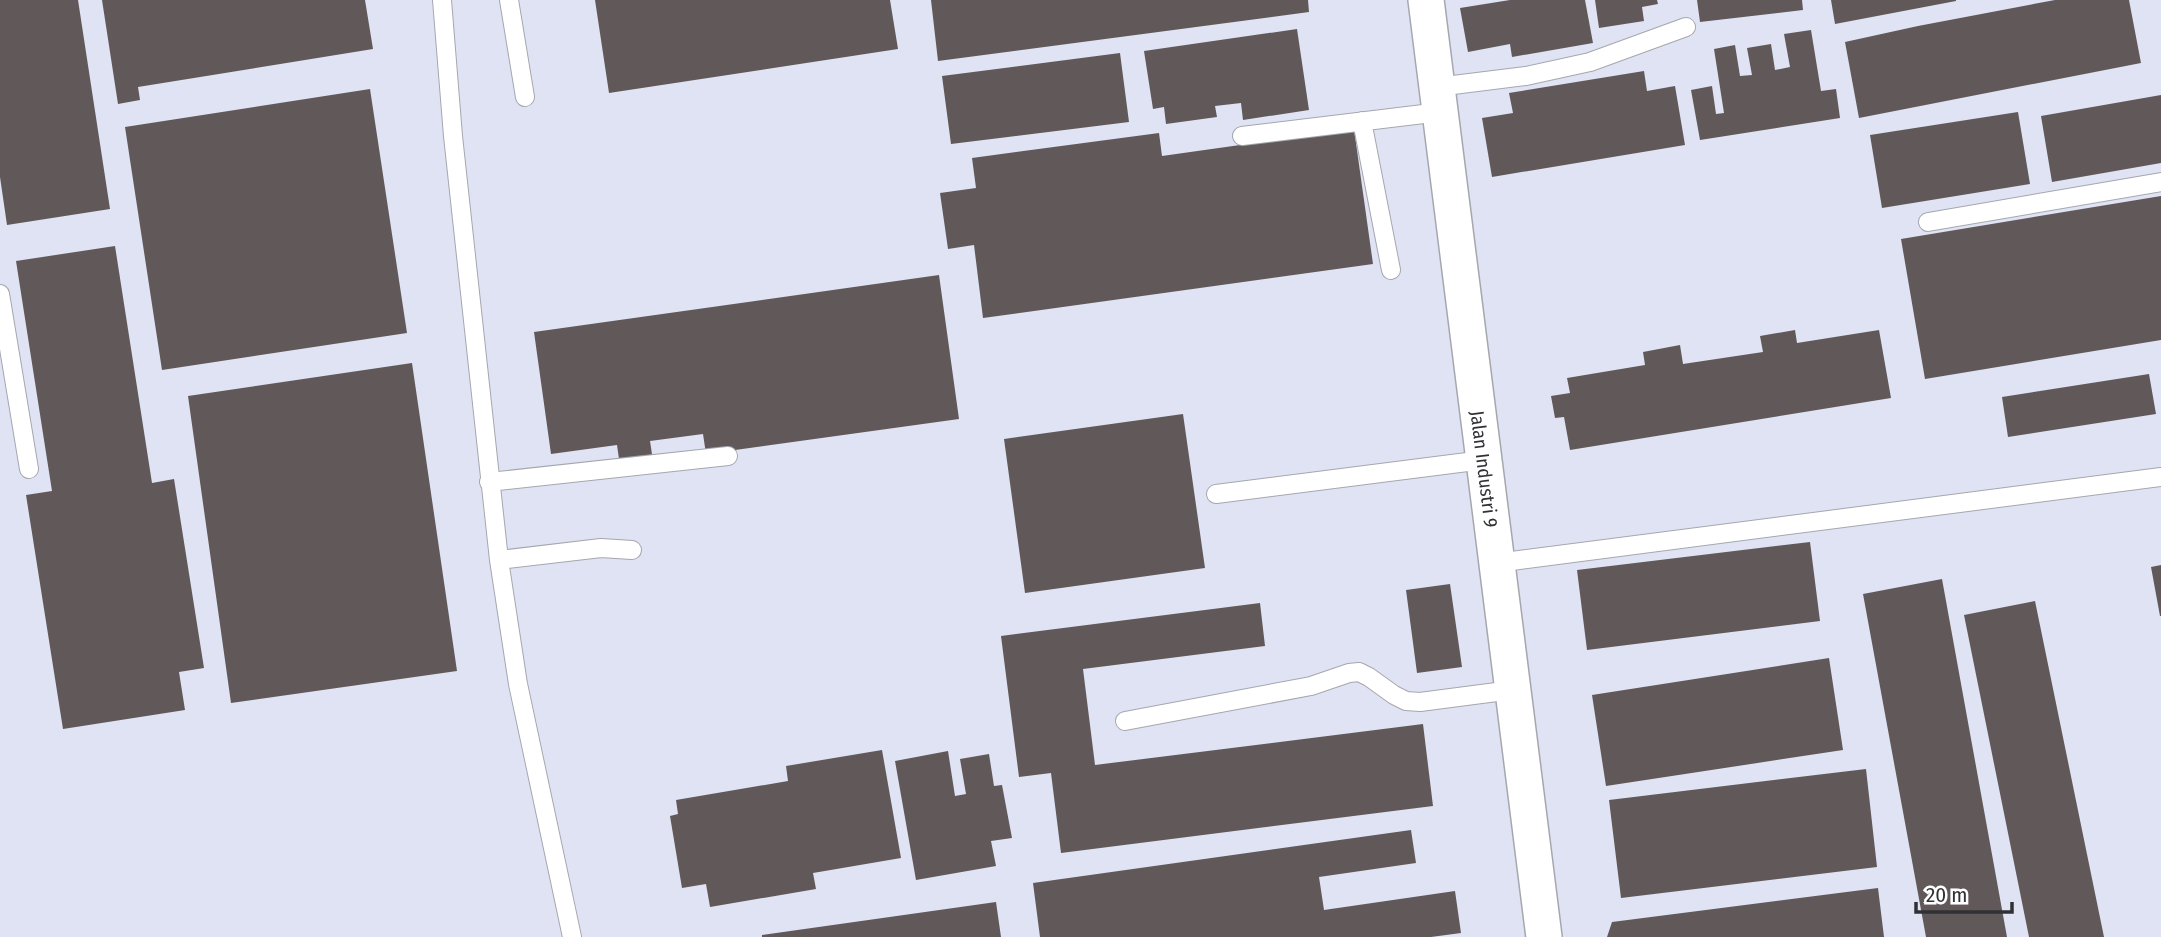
<svg xmlns="http://www.w3.org/2000/svg" width="2161" height="937" viewBox="0 0 2161 937" font-family="'Fira Sans Condensed',sans-serif">
<style>
.built{fill:#e0e3f3}
.building{fill:#61585a}
.lines{fill:none;stroke-linecap:round;stroke-linejoin:round}
.service-casing{stroke:#a5a7af;stroke-width:20}
.minor-casing{stroke:#a5a7af;stroke-width:38}
.service{stroke:#fff;stroke-width:18}
.minor{stroke:#fff;stroke-width:35}
.labels{text-anchor:middle;dominant-baseline:central;stroke-width:7;stroke-linejoin:round;paint-order:stroke}
.street-label{font-size:19px;fill:#303134;stroke:#fff}
</style>
<rect width="100%" height="100%" fill="#eff1fa"/>
<path class="built" d="M0,0H2161V937H0Z"/>
<path class="building" d="M0,0H78L110,209L7,225L0,177Z
M102,0H365L373,49L138,87L140,100L118,104Z
M595,0H890L898,49L609,93Z
M931,0H1308L1309,12L938,61Z
M1510,0H1585L1593,43L1512,57L1510,44L1468,52L1460,8Z
M1595,0H1657L1658,4L1642,7L1644,21L1599,28Z
M1697,0H1802L1803,10L1700,22Z
M1831,0H1956V1L1835,24Z
M2055,0H2129L2141,63L1859,118L1845,42L1918,26Z
M1297,29L1309,110L1243,120L1241,103L1215,106L1217,117L1166,124L1164,107L1153,109L1144,51Z
M1811,30L1821,91L1836,89L1840,118L1700,140L1691,90L1712,86L1716,114L1724,113L1714,49L1735,45L1740,76L1752,75L1747,48L1771,44L1775,70L1790,67L1784,34Z
M1120,53L1129,122L951,144L942,76Z
M1644,71L1647,91L1675,86L1685,145L1492,177L1482,118L1513,113L1509,93Z
M370,89L407,333L162,370L125,127Z
M2161,95V163L2052,182L2041,116Z
M2018,112L2030,184L1882,208L1870,135Z
M1354,129L1373,264L983,318L974,245L948,249L940,193L976,188L972,158L1159,133L1162,156Z
M2161,196V340L1925,379L1901,239Z
M115,246L152,483L174,479L204,668L179,672L185,710L63,729L26,495L52,491L16,261Z
M939,275L959,419L706,454L703,434L650,441L653,461L620,466L617,445L551,454L534,332Z
M1795,330L1797,343L1879,330L1891,398L1570,450L1564,417L1555,418L1551,396L1570,393L1567,378L1645,365L1643,352L1680,345L1683,364L1763,352L1760,336Z
M412,363L457,671L231,703L188,396Z
M2149,374L2156,414L2008,437L2002,397Z
M1183,414L1205,568L1025,593L1004,439Z
M1810,542L1820,621L1587,650L1577,570Z
M2161,565V616H2160L2151,567Z
M1942,579L2007,937H1926L1863,594Z
M1450,584L1462,667L1417,673L1406,590Z
M2035,601L2104,937H2029L1964,615Z
M1260,603L1265,646L1083,669L1095,765L1423,724L1433,806L1061,853L1051,773L1019,777L1001,636Z
M1829,658L1843,750L1606,786L1592,695Z
M882,750L901,858L813,873L816,889L710,907L706,884L682,888L670,816L678,814L676,800L788,781L786,766Z
M948,751L955,796L966,794L960,759L989,754L994,786L1002,785L1012,838L991,841L996,866L916,880L895,761Z
M1866,769L1877,867L1621,898L1609,800Z
M1411,830L1416,863L1319,877L1324,910L1455,891L1461,933L1431,937H1040L1033,883Z
M1878,888L1884,937H1607L1612,922Z
M996,902L1001,937H762V935Z"/>
<g class="lines">
<defs>
<path id="service" d="M442,0L453,136L499,560L518,684L572,937
M509,0L525,97
M1437,87L1526,76L1590,62L1686,27
M1362,121L1391,270
M1242,136L1440,112
M1928,222L2161,182
M0,294L29,469
M489,482L728,456
M1216,494L1483,460
M499,560L601,548L632,550
M1496,563L2161,477
M1125,721L1311,686L1349,673L1359,672L1369,677L1394,695L1406,701L1420,702L1512,690"/>
<path id="minor" d="M1426,0L1544,937"/>
</defs>
<use href="#service" class="service-casing"/>
<use href="#minor" class="minor-casing"/>
<use href="#service" class="service"/>
<use href="#minor" class="minor"/>
</g>
<g class="labels">
<g class="street-label">
<text transform="translate(1484 469) rotate(83)">Jalan Industri 9</text>
</g>
</g>
<path d="M1916 902v10h96v-10" fill="none" stroke="#303134" stroke-width="3.5"/>
<text x="1926" y="902" font-size="21" fill="#303134" stroke="#ffffff" stroke-width="5" paint-order="stroke">20 m</text>
</svg>
